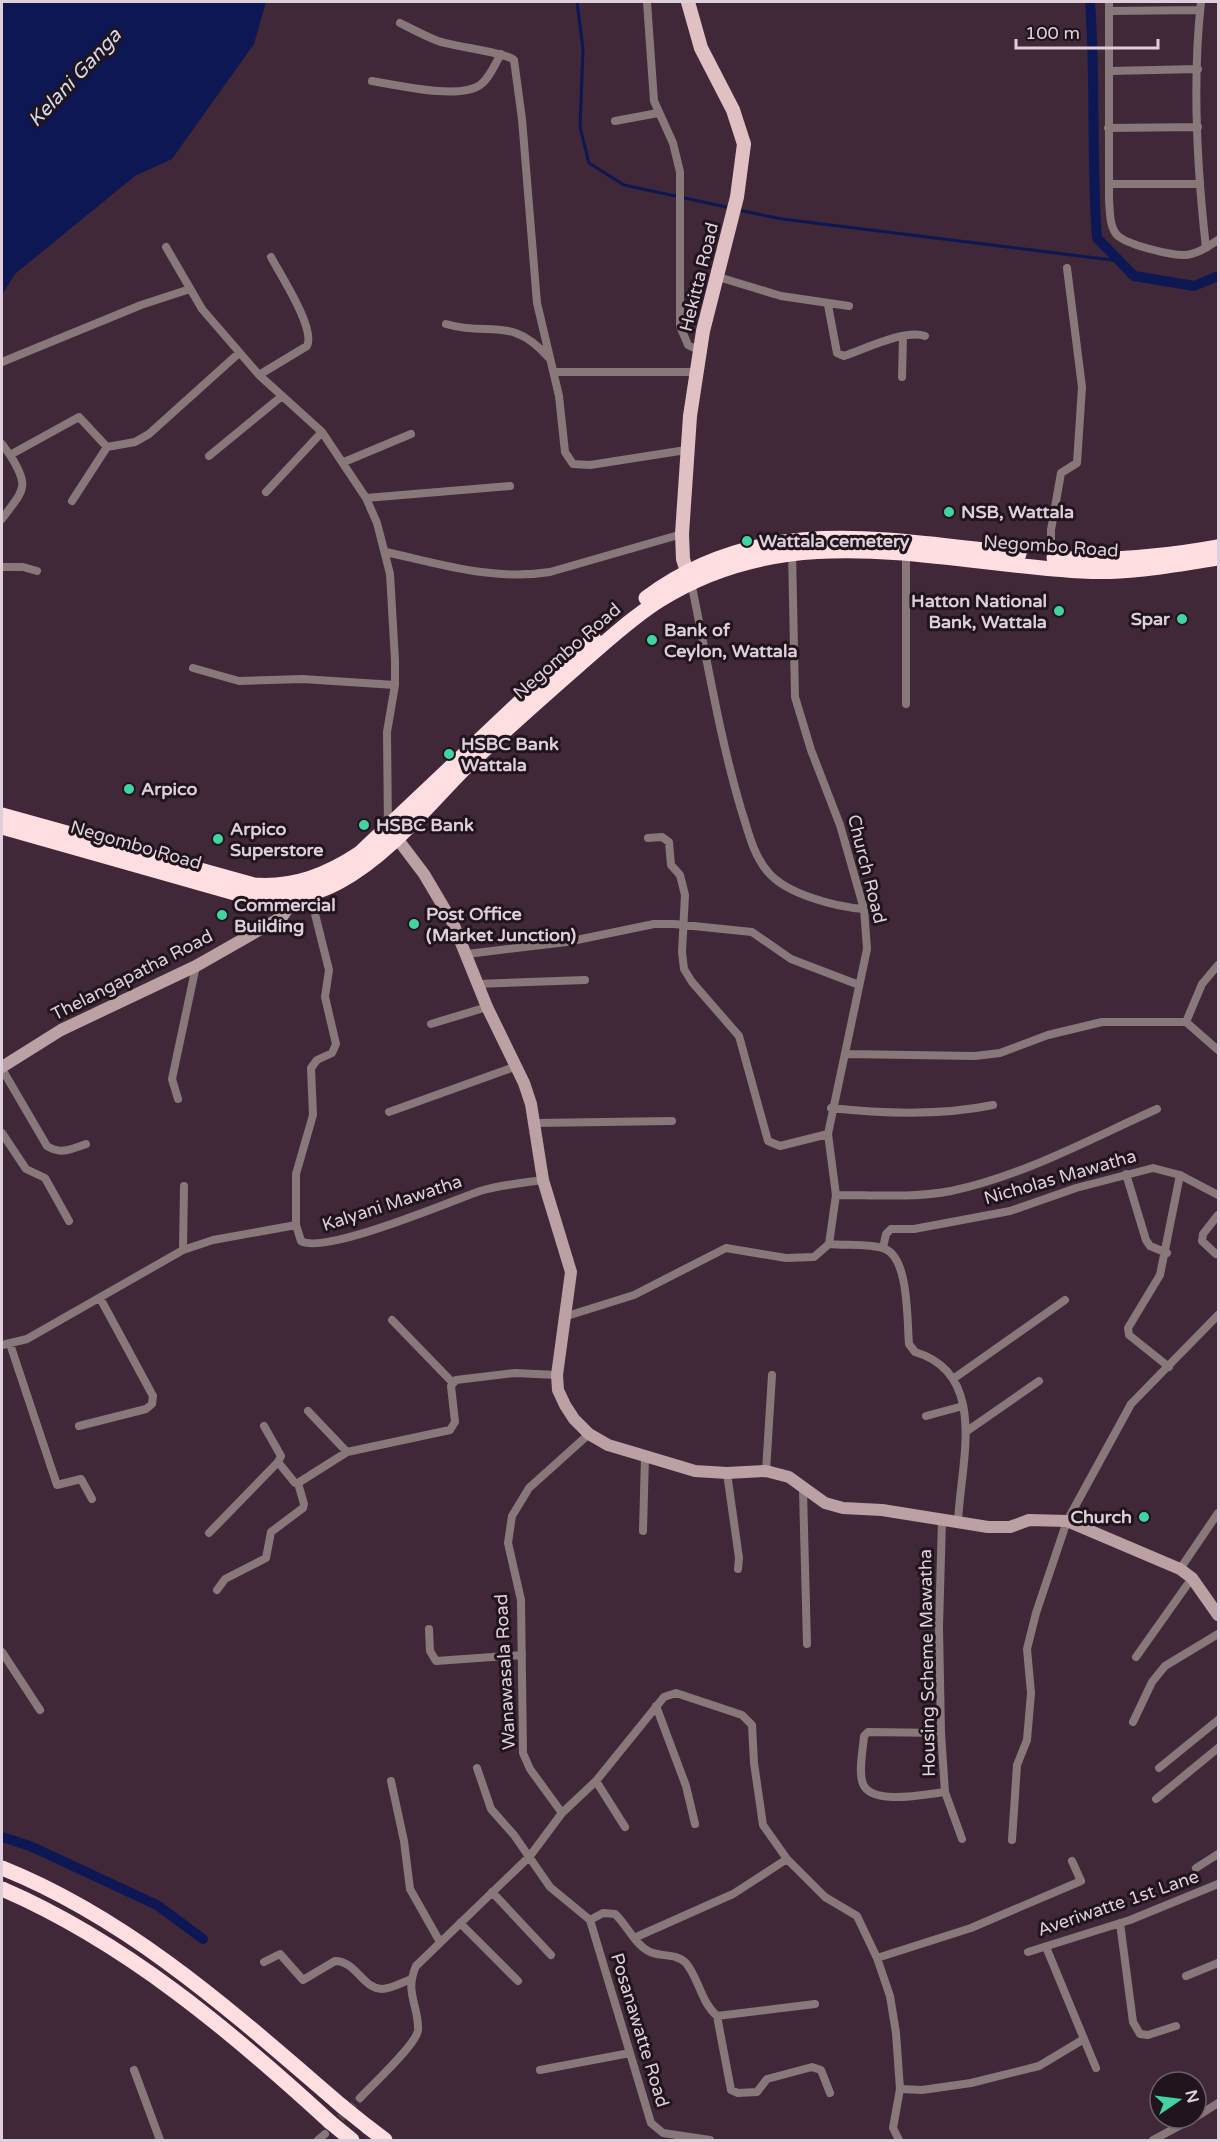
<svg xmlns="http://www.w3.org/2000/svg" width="1220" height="2142" viewBox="0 0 1220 2142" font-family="'Varela Round',sans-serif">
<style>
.water{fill:#0d1753}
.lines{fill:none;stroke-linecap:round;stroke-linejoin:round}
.stream{stroke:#0d1753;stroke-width:3}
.canal{stroke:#0d1753;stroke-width:10}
.street-tunnel{stroke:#584151;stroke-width:8;stroke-dasharray:8 4;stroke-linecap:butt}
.street{stroke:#89787a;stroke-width:8}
.secondary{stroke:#bba1a3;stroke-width:12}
.primary{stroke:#e1c0c3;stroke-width:14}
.highway{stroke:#ffdee1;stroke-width:15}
.highway-bridge{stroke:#ffdee1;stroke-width:15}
.poi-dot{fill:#41d4a1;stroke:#20151d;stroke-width:2}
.labels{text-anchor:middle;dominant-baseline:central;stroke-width:6;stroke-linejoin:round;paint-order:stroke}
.street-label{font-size:18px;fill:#dfcfda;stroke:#20151d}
.poi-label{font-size:18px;font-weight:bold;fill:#dfcfda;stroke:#20151d;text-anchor:start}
.water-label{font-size:20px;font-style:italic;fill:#d2d9ed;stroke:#20151d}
</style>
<rect width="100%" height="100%" fill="#402839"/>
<path class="water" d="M2,2H266L254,44L172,159L135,176L15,274L2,295Z"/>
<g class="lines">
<path class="stream" d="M577,2L583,49L580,127L589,163L624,185L731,208
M738,210L782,219L1120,261"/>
<path class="canal" d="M1090,2C1096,80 1091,159 1097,238L1134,276L1194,286L1218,276
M2,1837L30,1846L157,1905L203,1939"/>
<path class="street-tunnel" d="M332,2127L360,2098"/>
<path class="street" d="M647,2L654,101L673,143L680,172V326L688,345L700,351
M1109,2V199C1110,210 1109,226 1117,235C1127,245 1170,255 1184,255C1196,255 1209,246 1218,240
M1201,2C1192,82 1197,168 1206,248
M1109,11L1200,10
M400,23C412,29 425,36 438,41C455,47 505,52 514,60L522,119L537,303L559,396L565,452L573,464L590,465L686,450
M1109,71L1198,69
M372,81C397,85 459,100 480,85C489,79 495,64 501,54
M615,121L658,113
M1108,128L1198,127
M1110,184H1200
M166,247L202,309L259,375L322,432L366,498L377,523L390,574L395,660V685L387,732L388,826
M715,276L781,296L849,306
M828,305L837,353L844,356C865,349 905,329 925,336
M446,324C490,337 512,315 549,358
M2,362L141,305L190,289
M555,372H696
M259,375L307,346C316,329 280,274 271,257
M902,377L903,336
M2,444L10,455L79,417L107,447L135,442L149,434L239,353
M209,456L282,396
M344,462L411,434
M266,492L322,432
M366,498L510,486
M72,501L107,447
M2,519C23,490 31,488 10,455
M792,551L795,697L811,750L840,825L864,909L867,949L828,1134L836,1195L829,1244
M386,552C441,564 493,581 550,572L682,534
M906,552V704
M1051,558V530L1061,473L1077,463L1082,387L1067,268
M2,567H23L37,571
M691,582C707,658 719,735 741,809C748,830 753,855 768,872C786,894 836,907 864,909
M193,668L239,681L302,679L395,685
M648,838L662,837L669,842L671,865L680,875L685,895L682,952L684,969L692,982L739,1036L768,1141L780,1146L828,1134
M467,954L567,942L654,924H674L752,932L791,959L859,985
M1218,965L1202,984L1186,1022L1218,1050
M477,984L585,980
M431,1024L487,1007
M846,1054L975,1056L1000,1053L1048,1035L1102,1022H1186
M2,1069L47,1146C61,1155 71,1149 86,1144
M178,1099L172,1079L196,966
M831,1108C885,1114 940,1116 993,1105
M389,1112L517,1066
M535,1123L672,1121
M2,1133L26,1169L45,1178L69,1221
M1126,1174L1146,1240L1150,1246L1167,1253
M836,1195C873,1195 915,1198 951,1191C1023,1176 1090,1139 1157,1109
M296,1225V1174L313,1115L311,1068L317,1060L332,1053L336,1044L325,997L329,970L310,894
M883,1248L886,1234L891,1229H914L1010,1211L1076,1188L1153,1168L1180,1175L1218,1195
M183,1250L184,1186
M1216,1254L1202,1241L1203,1234L1218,1215
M567,1316L634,1295L726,1248L786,1258L814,1257L829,1244C846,1246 869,1243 885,1249C909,1258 907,1321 909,1344L915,1352C990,1374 960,1466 958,1522
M392,1320L453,1383
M10,1344L57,1485L81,1479L92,1499
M2,1345L27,1339L183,1250L213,1240L296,1225L301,1241C324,1255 449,1202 480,1191C500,1185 522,1183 543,1180
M1169,1367L1129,1335L1128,1328L1160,1275L1180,1175
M953,1379L1065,1300
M308,1411L347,1452
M926,1416L963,1406
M79,1426L146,1409L152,1404L153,1396L100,1298
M264,1426L281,1456L278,1462
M967,1431L1039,1381
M766,1471L772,1375
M727,1473L739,1558L738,1569
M803,1490L807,1644
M942,1520L939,1627L941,1733L945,1792L962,1839
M643,1531L645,1456
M209,1533L278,1462L295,1483H298L347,1452L450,1430L455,1422L451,1386L456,1380L515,1373L557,1375
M1180,1569L1218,1513
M217,1590L225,1579L266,1558L271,1532L303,1508L304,1504L298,1483
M429,1629L430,1651L436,1661L522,1655
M2,1652L40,1710
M1136,1657L1192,1578
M656,1706L686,1786L695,1824
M1133,1722L1152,1682L1165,1666L1218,1634
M941,1733L868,1732L864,1736C863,1750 858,1772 863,1784C872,1806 926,1794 945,1792
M477,1768L491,1809L514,1835L550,1887L590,1920
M1159,1768L1218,1720
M391,1781L404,1841L410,1889L440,1942
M596,1781L625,1827
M1156,1799L1218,1748
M562,1813L596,1781L664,1697L676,1693L742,1715L752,1725L754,1763L763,1825L787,1859L825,1897L857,1916L877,1958L890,1996L896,2033L900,2089L893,2128L899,2140
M1012,1840L1017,1765L1027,1740L1031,1693L1027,1649L1036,1613L1067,1521L1131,1404L1218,1315
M1196,1868L1218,1854
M492,1892L551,1955
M460,1923L518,1981
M1120,1923L1133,2022L1140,2034L1148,2035L1176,2026
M634,1938L733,1894L787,1859
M1046,1947L1096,2068
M1028,1952L1130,1920L1218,1884
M877,1958L971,1928L1081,1881L1072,1861
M264,1962L280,1954L303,1980L335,1961C356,1961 363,1989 382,1989C391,1989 401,1983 409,1980
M1186,1976L1218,1963
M717,2016L731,2090L738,2093L757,2092L767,2079L812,2067L821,2070L830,2093
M134,2070L160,2140
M540,2070L630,2053
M900,2089L922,2090L971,2083L1039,2066L1084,2039
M360,2098C371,2086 417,2044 418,2030C419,2005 404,1993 416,1966L530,1856L562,1813L530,1769L523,1753L521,1600L508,1543L512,1516L529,1488L589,1434
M1196,2117L1218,2103
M318,2140L325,2134
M710,2140L663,2133L651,2123L590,1920L603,1913L615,1914C627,1925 635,1945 650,1952C662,1957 676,1953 686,1963C699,1979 701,2002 717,2016L815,2004
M1153,2140L1194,2118"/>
<path class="secondary" d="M393,833L424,874L453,923L487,1007L524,1083L531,1104L543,1180L571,1272L557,1375L558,1390L565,1405L574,1419L589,1434L608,1445L645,1456L695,1471L727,1473L766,1471L789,1477L825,1503L843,1508L882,1510L988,1527H1010L1029,1520L1067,1521L1180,1569L1192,1578L1218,1615
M2,1067L61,1030L196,966L282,917L290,905L289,889"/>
<path class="primary" d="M688,2L701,48L733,110L744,144L737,197L703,331L690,416L682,534L683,559L690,581"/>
<path class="highway" d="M1054,558C1111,562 1163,557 1218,547
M646,598C761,512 886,540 1019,554
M2,815L254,885C294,888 327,875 360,853L526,696L594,639
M2,827L249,897C281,902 311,897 339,882C387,856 424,810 461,772C499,735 539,700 579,665C605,643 631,618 660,600C792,516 937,563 1082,571C1128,574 1173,565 1218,558
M2,1868C132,1920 238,2017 343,2107
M2,1889C125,1942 232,2032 330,2122
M368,2127L385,2140"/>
<path class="highway-bridge" d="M343,2107L368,2127
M330,2122L352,2140"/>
</g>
<g class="poi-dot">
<circle cx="949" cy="512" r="6"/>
<circle cx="747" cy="541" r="6"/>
<circle cx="1059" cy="611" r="6"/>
<circle cx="1182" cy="619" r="6"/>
<circle cx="652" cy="640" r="6"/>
<circle cx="449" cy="754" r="6"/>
<circle cx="129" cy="789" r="6"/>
<circle cx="364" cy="825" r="6"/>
<circle cx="218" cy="839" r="6"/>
<circle cx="222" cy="915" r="6"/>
<circle cx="414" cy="924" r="6"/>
<circle cx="1144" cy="1517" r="6"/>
</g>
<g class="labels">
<g class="street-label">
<text transform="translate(699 277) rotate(-76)">Hekitta Road</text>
<text transform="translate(1051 546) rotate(4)">Negombo Road</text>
<text transform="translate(567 651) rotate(-41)">Negombo Road</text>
<text transform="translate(136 845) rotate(16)">Negombo Road</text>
<text transform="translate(867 869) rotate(76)">Church Road</text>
<text transform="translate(132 975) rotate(-27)">Thelangapatha Road</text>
<text transform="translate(1060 1177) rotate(-16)">Nicholas Mawatha</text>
<text transform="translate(392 1203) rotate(-18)">Kalyani Mawatha</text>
<text transform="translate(927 1663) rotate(-91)">Housing Scheme Mawatha</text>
<text transform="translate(505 1672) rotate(-93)">Wanawasala Road</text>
<text transform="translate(1118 1903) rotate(-19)">Averiwatte 1st Lane</text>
<text transform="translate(640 2030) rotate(73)">Posanawatte Road</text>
</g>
<g class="poi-label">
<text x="961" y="512">NSB, Wattala</text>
<text x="759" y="541">Wattala cemetery</text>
<text x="1047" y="601" text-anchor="end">Hatton National<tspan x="1047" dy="21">Bank, Wattala</tspan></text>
<text x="1170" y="619" text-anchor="end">Spar</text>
<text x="664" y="630">Bank of<tspan x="664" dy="21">Ceylon, Wattala</tspan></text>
<text x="461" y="744">HSBC Bank<tspan x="461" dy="21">Wattala</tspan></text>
<text x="141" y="789">Arpico</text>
<text x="376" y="825">HSBC Bank</text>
<text x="230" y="829">Arpico<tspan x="230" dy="21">Superstore</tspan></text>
<text x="234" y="905">Commercial<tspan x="234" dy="21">Building</tspan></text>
<text x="426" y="914">Post Office<tspan x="426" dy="21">(Market Junction)</tspan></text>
<text x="1132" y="1517" text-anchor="end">Church</text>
</g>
<g class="water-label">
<text transform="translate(75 78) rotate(-47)">Kelani Ganga</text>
</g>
</g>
<rect width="1220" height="2142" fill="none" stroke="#dfcfda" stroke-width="6"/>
<g transform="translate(1178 2100) rotate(76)"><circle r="28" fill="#20151d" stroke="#6c5f69" stroke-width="1.5"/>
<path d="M0-4.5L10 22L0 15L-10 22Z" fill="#41d4a1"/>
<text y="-9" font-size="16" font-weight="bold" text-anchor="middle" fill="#dfcfda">N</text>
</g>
<path d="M1016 39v9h142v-9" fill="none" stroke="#dfcfda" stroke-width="3"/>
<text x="1025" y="39" font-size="18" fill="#dfcfda" stroke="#20151d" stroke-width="4.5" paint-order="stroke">100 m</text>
</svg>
